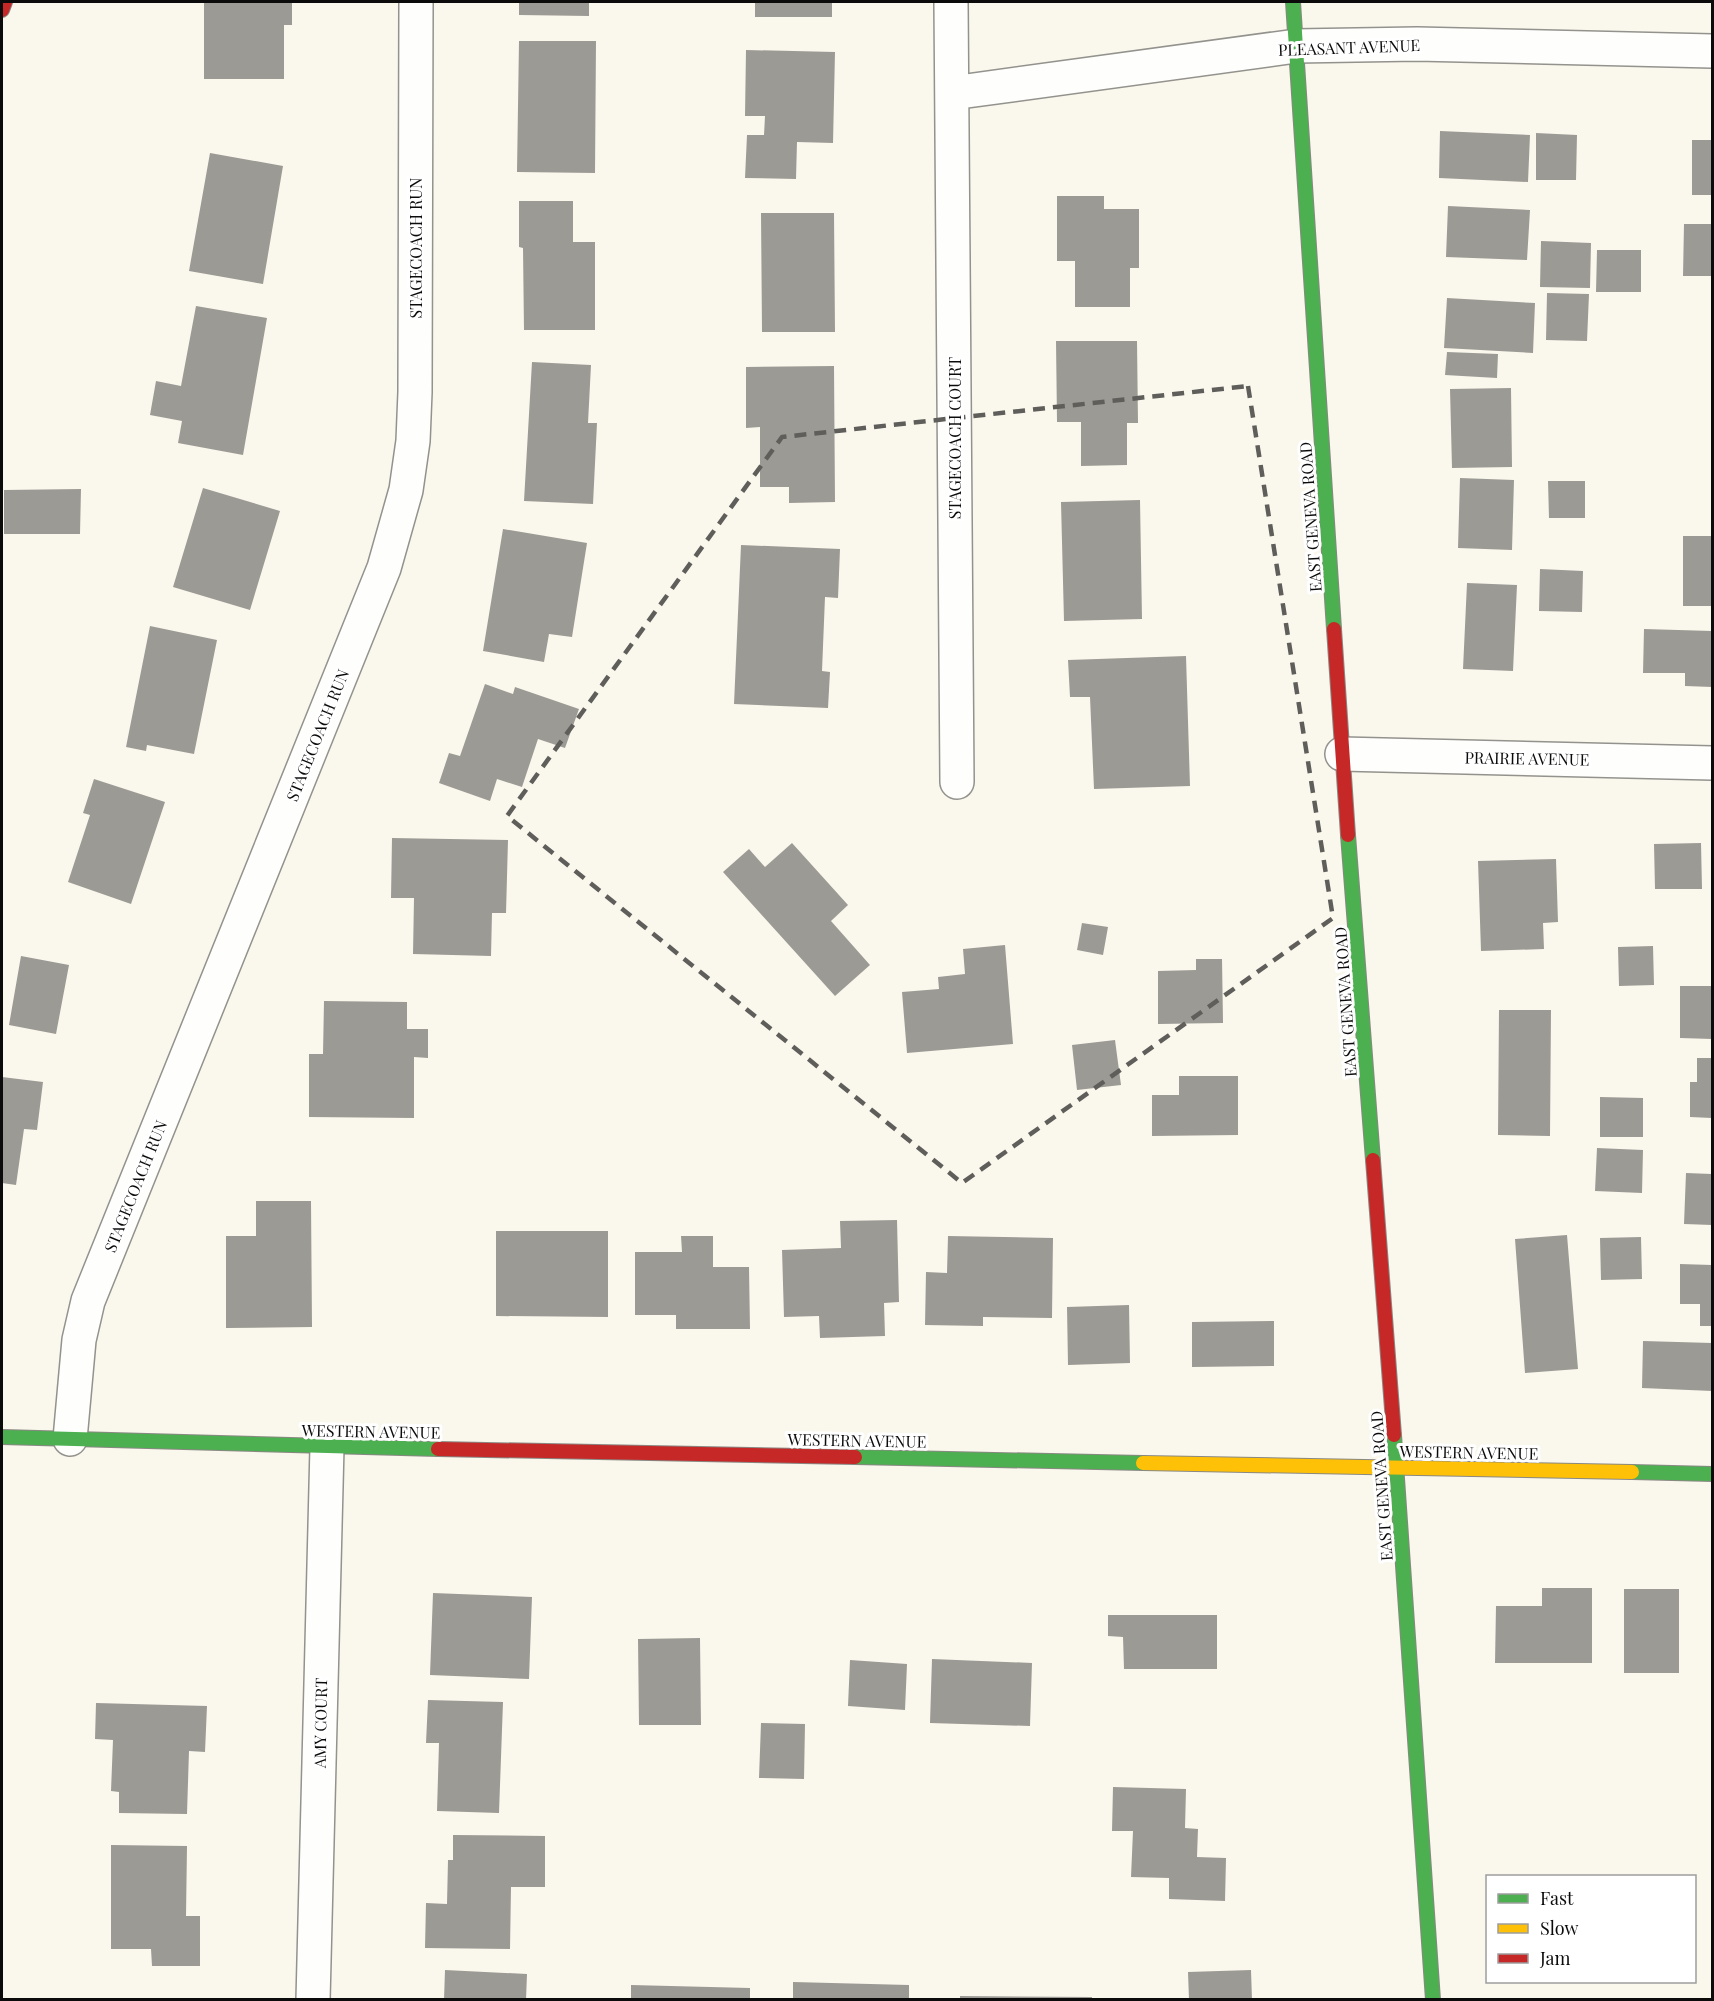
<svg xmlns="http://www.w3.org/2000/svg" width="1714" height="2001" viewBox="0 0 1714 2001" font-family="'Playfair Display',serif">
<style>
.building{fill:#9c9a94}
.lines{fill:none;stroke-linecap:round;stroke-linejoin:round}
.street-casing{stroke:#93928d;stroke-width:36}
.fast-casing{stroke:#898883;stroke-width:16}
.slow-casing{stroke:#898883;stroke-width:16}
.jam-casing{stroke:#898883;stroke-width:16}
.street{stroke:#fefefc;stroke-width:33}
.fast{stroke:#4caf50;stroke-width:14}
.slow{stroke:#ffc107;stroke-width:14}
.jam{stroke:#c62828;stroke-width:14}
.marked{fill:none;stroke:#5f5e5a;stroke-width:4.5;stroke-dasharray:12 8;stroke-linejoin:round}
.labels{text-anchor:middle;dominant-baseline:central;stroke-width:6;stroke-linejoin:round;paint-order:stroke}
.street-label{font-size:16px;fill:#0b0b0b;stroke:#fff}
</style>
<rect width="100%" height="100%" fill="#faf8ed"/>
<path class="building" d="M204,2H292V25H284V79H204Z
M519,2H589V16L519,15Z
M755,2H832V17H755Z
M519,41H596L595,173L517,172Z
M746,50L835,52L833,143L797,142L796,179L745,178L747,135H764L765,116H745Z
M1440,131L1530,135L1528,182L1439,178Z
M1536,133L1577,135L1576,180H1536Z
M1692,140H1712V195H1692Z
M210,153L283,166L263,284L189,271Z
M1057,196H1104V209H1139V268H1130V307H1075V261H1057Z
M519,201H573V242H595V330H524L523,248L519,247Z
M1448,206L1530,210L1527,260L1446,257Z
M761,213H834L835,332H762Z
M1684,224H1712V276H1683Z
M1541,241L1591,243L1590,288L1540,287Z
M1597,250H1641V292H1596Z
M1547,293L1589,294L1587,341L1546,340Z
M1447,298L1535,303L1533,353L1444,348Z
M196,306L267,318L243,455L178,443L182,421L150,415L156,381L181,386Z
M1056,341H1137L1138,423H1127V465L1081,466V422H1057Z
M1447,352L1498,354L1497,378L1445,375Z
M532,362L591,365L588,423H597L593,504L524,501Z
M834,366L835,502L789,503V487H760V427L746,428V367Z
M1511,388L1512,467L1452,468L1450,389Z
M1460,478L1514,480L1512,550L1458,548Z
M1548,481H1585V518H1549Z
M203,488L280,511L250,610L173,587Z
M81,489L80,534H4V490Z
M1140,500L1142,619L1064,621L1061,502Z
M503,529L587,543L572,637L549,634L544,662L483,651Z
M1683,536H1712V606H1683Z
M741,545L840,549L838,598L825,597L822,671L830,672L828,708L734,704Z
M1540,569L1583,571L1582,612L1539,611Z
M1467,583L1517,585L1513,671L1463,669Z
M150,626L217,640L194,754L147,745L146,751L126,747Z
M1644,629L1712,631V687L1685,686V673H1643Z
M1186,656L1190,786L1094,789L1090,697H1070L1068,660Z
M485,684L513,694L515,687L579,709L565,748L538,739L522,787L497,779L490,801L439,783L449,753L460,756Z
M94,779L165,802L131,904L68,882L90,815L83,813Z
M392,838L508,840L506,913H492L491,956L413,954L414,898H391Z
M792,843L848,905L831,921L870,965L835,996L723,872L749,849L765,867Z
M1701,843L1702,889H1655L1654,844Z
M1556,859L1558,922L1543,923L1544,949L1481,951L1478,861Z
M1082,923L1108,927L1103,955L1077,950Z
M1005,945L1013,1044L907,1053L902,992L939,989L938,977L965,974L963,949Z
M1653,946L1654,985L1619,986L1618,947Z
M21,956L69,965L56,1034L9,1025Z
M1196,959H1222L1223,1023L1158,1024V971L1196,970Z
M1680,986H1712V1039L1680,1038Z
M324,1001L407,1002V1029H428V1058L414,1057V1118L309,1117V1054H323Z
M1499,1010H1551L1550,1136L1498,1135Z
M1115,1040L1121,1085L1077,1090L1072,1045Z
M1697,1058H1712V1118L1690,1117V1082H1697Z
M1179,1076H1238V1135L1152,1136V1095H1179Z
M2,1077L43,1082L37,1130L24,1129L16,1185L2,1183Z
M1600,1097L1643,1098V1137H1600Z
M1597,1148L1643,1150L1642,1193L1595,1191Z
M1686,1173L1712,1174V1225L1684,1224Z
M256,1201H311L312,1327L226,1328V1236H256Z
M897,1220L899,1302L884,1303L885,1336L820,1338L819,1316L784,1317L782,1250L841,1248L840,1221Z
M496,1231H608V1317L496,1316Z
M1567,1235L1578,1369L1525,1373L1515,1239Z
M681,1236H713V1267H749L750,1329H676V1315H635V1252H682Z
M948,1236L1053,1238L1052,1318L983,1317V1326L925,1325L926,1272L947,1273Z
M1641,1237L1642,1279L1601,1280L1600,1238Z
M1680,1264L1712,1265V1326H1700V1304H1680Z
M1129,1305L1130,1363L1068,1365L1067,1307Z
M1274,1321V1366L1192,1367V1322Z
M1643,1341L1712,1343V1391L1642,1388Z
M1542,1588H1592V1663H1495L1496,1606H1542Z
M1624,1589H1679V1673H1624Z
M433,1593L532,1597L529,1679L430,1675Z
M1108,1615H1217V1669H1124L1123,1637L1108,1636Z
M700,1638L701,1725H639L638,1639Z
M932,1659L1032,1663L1030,1726L930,1723Z
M850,1660L907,1664L905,1710L848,1706Z
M428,1700L503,1702L499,1813L437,1811L439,1743H426Z
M96,1703L207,1706L205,1752L189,1751L187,1814L119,1813V1792L111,1791L113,1740L95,1739Z
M761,1723L805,1724L804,1779L759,1778Z
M1113,1787L1186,1789L1185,1828L1198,1829L1197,1857L1226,1858L1225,1901L1169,1899V1878L1131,1877L1133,1831H1112Z
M453,1835L545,1836V1887H511L510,1949L425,1948L426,1903L447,1904L448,1860H453Z
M111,1845L187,1846L186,1916H200V1966H152L151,1949H111Z
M445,1970L527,1974L526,2000H444Z
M1251,1970L1252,2000H1189L1188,1972Z
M793,1982L909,1985V2000H793Z
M631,1985L750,1988V2000H631Z
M960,1996L1092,1997V2000H960Z"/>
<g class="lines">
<defs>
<path id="street" d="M951,2L957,782
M952,93L1296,46L1417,44L1712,51
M1342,754L1712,763
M70,1439L79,1340L88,1301L384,568L406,490L413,441L415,392L416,2
M313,2000L327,1447"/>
<path id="fast" d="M1293,2L1334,629
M1348,835L1373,1160
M1394,1435L1433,2000
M2,1437L438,1449
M855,1457L1143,1463
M1632,1472L1712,1474"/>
<path id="slow" d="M1143,1463L1632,1472"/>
<path id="jam" d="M2,10L5,2
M1334,629L1348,835
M1373,1160L1394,1435
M438,1449L855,1457"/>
</defs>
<use href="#street" class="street-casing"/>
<use href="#fast" class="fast-casing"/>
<use href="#slow" class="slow-casing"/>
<use href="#jam" class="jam-casing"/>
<use href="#street" class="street"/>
<use href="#fast" class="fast"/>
<use href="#slow" class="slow"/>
<use href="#jam" class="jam"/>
</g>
<path class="marked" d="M1248,386L1333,918L962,1183L507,816L782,437Z"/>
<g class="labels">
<g class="street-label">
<text transform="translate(1349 47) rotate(-2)">PLEASANT AVENUE</text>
<text transform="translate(415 248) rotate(-90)">STAGECOACH RUN</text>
<text transform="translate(954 438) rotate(-90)">STAGECOACH COURT</text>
<text transform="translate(1310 517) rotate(-94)">EAST GENEVA ROAD</text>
<text transform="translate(317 735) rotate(-68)">STAGECOACH RUN</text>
<text transform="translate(1527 758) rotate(1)">PRAIRIE AVENUE</text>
<text transform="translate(1345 1002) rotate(-94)">EAST GENEVA ROAD</text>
<text transform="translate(135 1186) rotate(-68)">STAGECOACH RUN</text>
<text transform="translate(371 1431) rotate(1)">WESTERN AVENUE</text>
<text transform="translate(857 1440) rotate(1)">WESTERN AVENUE</text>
<text transform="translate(1469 1452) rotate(1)">WESTERN AVENUE</text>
<text transform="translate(1381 1486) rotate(-94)">EAST GENEVA ROAD</text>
<text transform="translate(320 1723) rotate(-89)">AMY COURT</text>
</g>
</g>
<rect width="1714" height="2001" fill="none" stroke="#0b0b0b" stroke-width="6"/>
<rect x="1486" y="1875" width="210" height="108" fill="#ffffff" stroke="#9d9d9d" stroke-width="1.5"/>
<rect x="1498" y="1894" width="30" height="9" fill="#4caf50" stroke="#9d9d9d" stroke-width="1.5"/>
<text x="1540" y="1905" font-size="18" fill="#0b0b0b">Fast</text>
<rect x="1498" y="1924" width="30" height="9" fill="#ffc107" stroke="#9d9d9d" stroke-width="1.5"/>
<text x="1540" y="1935" font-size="18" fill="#0b0b0b">Slow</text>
<rect x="1498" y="1954" width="30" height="9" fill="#c62828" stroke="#9d9d9d" stroke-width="1.5"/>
<text x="1540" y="1965" font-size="18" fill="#0b0b0b">Jam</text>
</svg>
